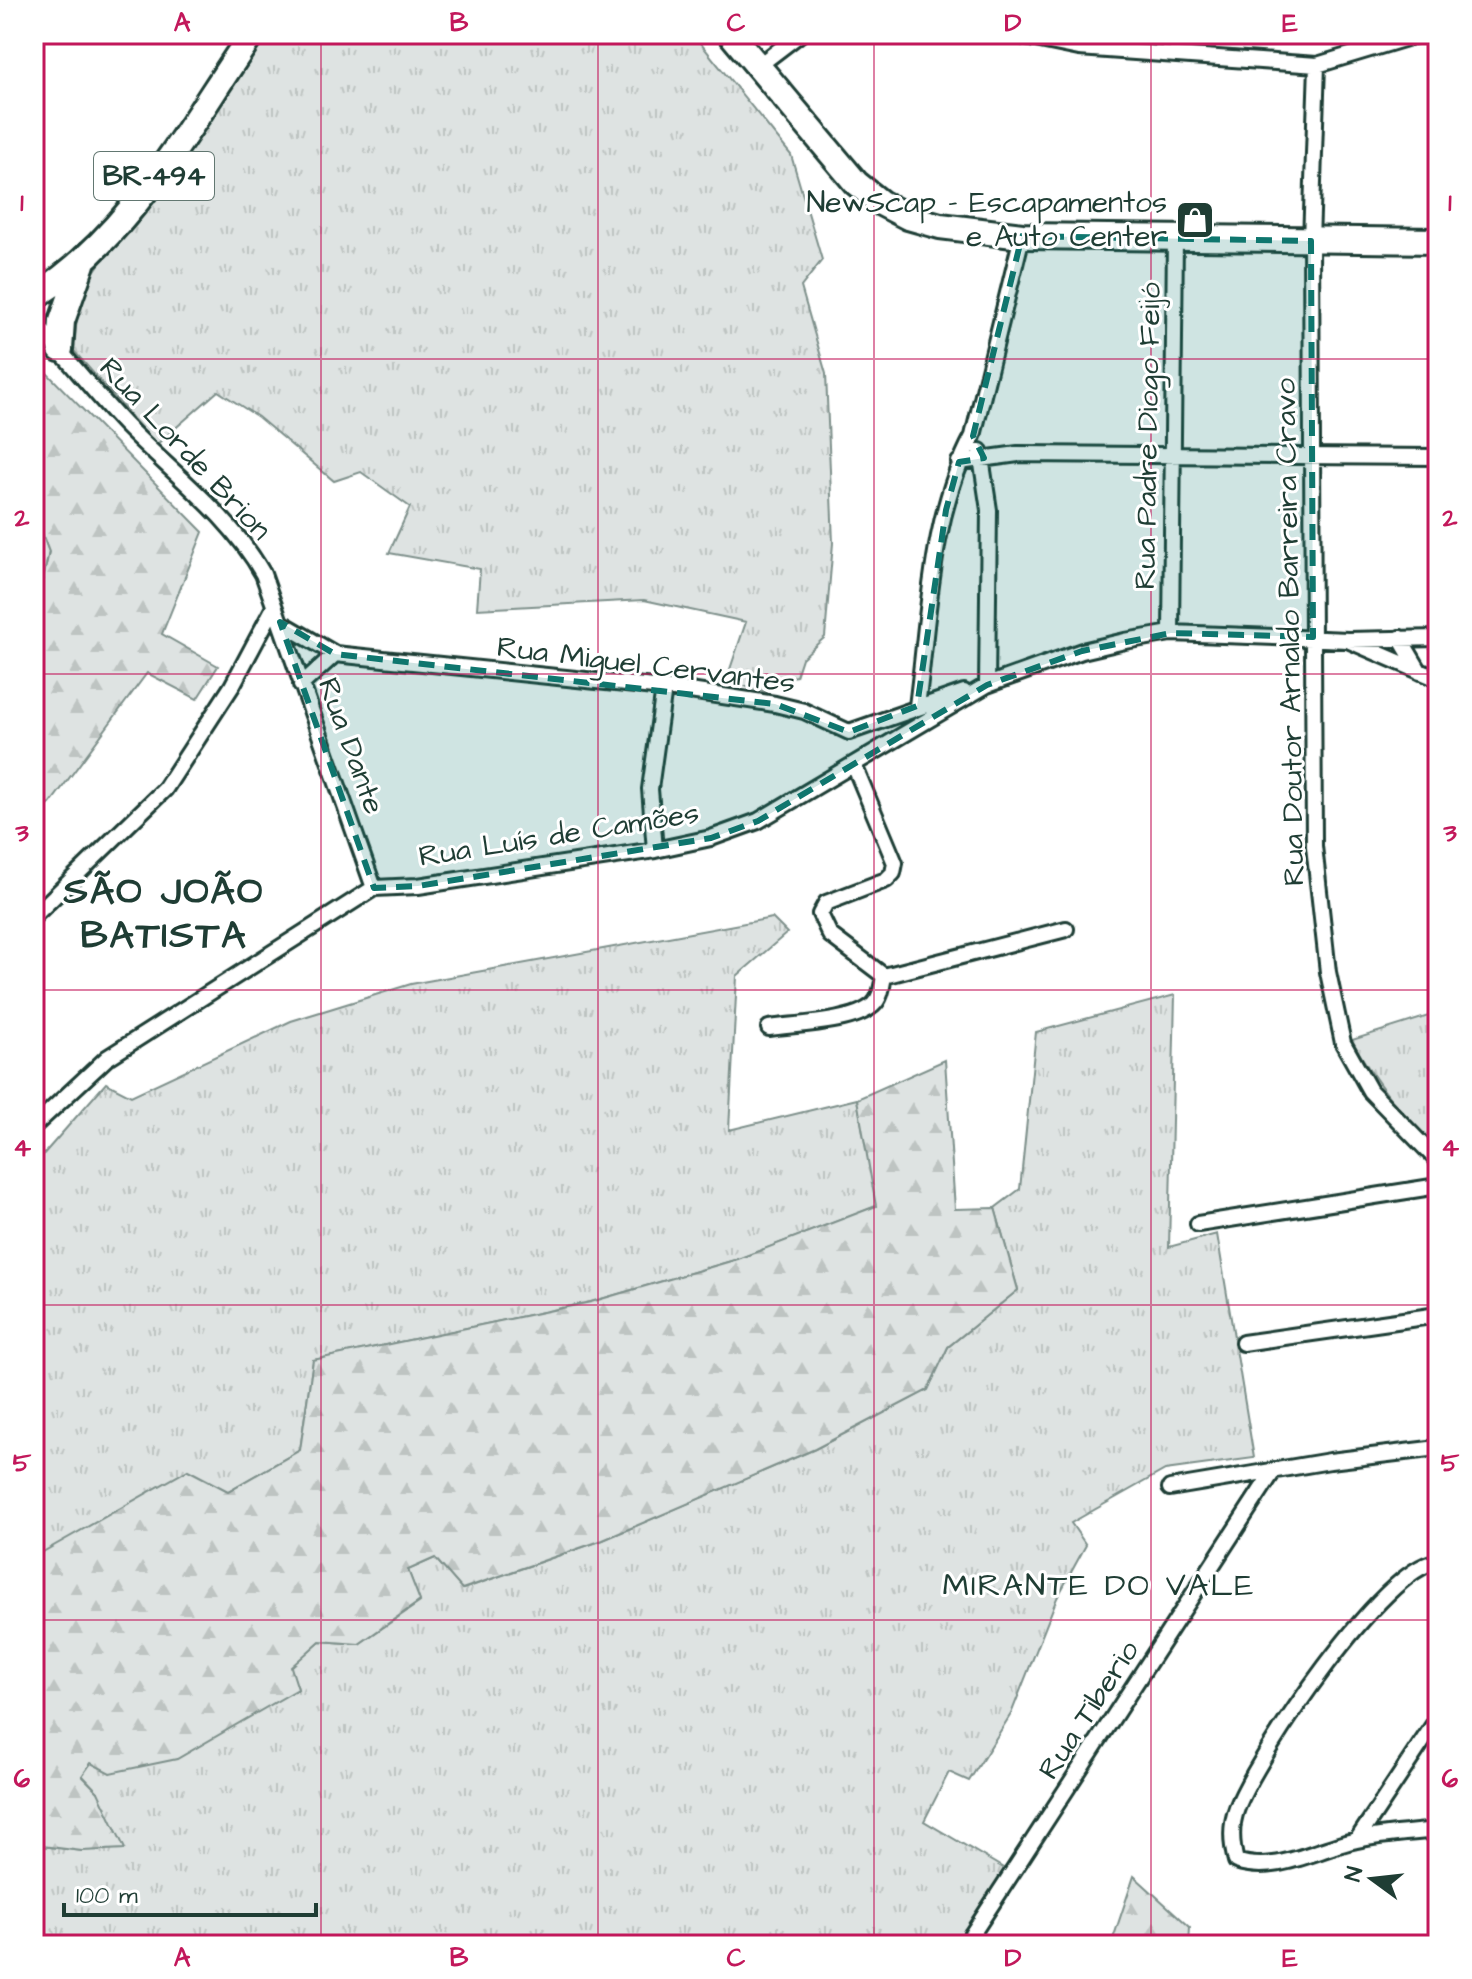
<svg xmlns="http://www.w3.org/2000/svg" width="1472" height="1979" viewBox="0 0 1472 1979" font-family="'Architects Daughter',sans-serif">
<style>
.grass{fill:url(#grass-tufts);stroke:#7e908b;stroke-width:2}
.forest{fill:url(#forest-firs);stroke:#7e908b;stroke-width:2}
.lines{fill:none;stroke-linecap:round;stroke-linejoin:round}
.minor-casing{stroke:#1f3d34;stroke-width:20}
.trunk-casing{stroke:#1f3d34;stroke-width:30}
.minor{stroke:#fff;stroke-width:14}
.trunk{stroke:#fff;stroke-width:24}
.marked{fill:#0f766e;fill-opacity:0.2;stroke:#0f766e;stroke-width:6;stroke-dasharray:16 10;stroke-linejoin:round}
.grid{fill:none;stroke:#c2185b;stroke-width:2;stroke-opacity:0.55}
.labels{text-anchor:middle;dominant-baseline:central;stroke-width:6;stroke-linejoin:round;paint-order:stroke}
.shield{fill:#fff;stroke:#627771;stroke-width:2}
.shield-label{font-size:28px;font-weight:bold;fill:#1f3d34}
.poi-label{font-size:30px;fill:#1f3d34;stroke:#fff;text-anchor:end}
.street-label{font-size:30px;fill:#1f3d34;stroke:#fff}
.neighbourhood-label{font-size:32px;letter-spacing:2px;fill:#1f3d34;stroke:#fff}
.district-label{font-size:38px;font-weight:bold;letter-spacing:2px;fill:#1f3d34;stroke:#fff}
.neatline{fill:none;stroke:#c2185b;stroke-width:3}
.grid-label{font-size:26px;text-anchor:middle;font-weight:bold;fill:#c2185b}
</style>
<defs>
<pattern id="grass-tufts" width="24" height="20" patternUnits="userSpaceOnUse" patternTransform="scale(2)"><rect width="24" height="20" fill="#dee3e2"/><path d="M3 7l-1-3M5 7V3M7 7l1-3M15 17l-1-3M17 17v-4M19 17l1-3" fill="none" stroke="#bec4c2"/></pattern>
<pattern id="forest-firs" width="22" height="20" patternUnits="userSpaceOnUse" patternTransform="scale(2)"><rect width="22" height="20" fill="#dee3e2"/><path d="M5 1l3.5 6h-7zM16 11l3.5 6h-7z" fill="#bec4c2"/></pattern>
</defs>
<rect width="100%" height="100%" fill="#fff"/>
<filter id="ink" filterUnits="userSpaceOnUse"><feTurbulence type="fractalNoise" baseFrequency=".0125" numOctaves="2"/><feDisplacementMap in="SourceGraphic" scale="16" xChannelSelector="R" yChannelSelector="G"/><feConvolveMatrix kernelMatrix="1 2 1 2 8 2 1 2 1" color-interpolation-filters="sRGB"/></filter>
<g filter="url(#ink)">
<path class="grass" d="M262,34H693L791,155L822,260L801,287L826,374L833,543L825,637L802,658L796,676L769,681L766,692L726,681L746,622L644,600L477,609L480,569L389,553L410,507L361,472L334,481L258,417L218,391L156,445L74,351L78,303L91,276Z
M34,512L49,552L34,621Z
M772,918L787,933L737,976L729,1130L857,1099L877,1206L738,1259L591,1302L313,1360L300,1450L228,1491L34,1557V1165L106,1083L131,1096L291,1021L411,984Z
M1175,995L1169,1247L1217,1234L1254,1458L1165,1470L1071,1523L1086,1545L1057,1598L1011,1714L969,1781L949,1772L924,1821L1005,1869L956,1945H34V1845L82,1851L98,1792L82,1775L91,1763L298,1690L290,1667L320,1641L359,1644L420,1602L408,1570L435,1558L463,1589L603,1540L815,1449L927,1390L948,1347L1018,1290L995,1208L1020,1189L1036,1032Z
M1438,1013V1148C1401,1115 1375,1083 1352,1040Z"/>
<path class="forest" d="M34,354L41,367L203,532L162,634L218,666L197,699L147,673L50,804L34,817V621L49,552L34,512Z
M945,1060L955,1209L995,1208L1018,1290L948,1347L928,1390L815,1449L603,1540L462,1589L435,1558L408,1570L420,1601L359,1644L320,1641L291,1667L298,1689L177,1759L110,1773L91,1763L82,1776L98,1792L125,1849L82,1851L34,1845V1557L188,1470L228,1491L300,1450L313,1360L591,1302L738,1259L876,1206L857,1099Z
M1134,1876L1190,1927L1189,1945H1111Z"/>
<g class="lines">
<defs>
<path id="minor" d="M1011,34L1079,48L1317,65L1420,34
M1317,65L1311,241L1314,846L1328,972L1343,1043L1370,1091L1438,1161
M758,66L800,34
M34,322C65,355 93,391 124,424C171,472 230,515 263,574L374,888
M980,451L989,510L987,685
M959,462L1018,454L1438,457
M280,622L335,654L683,690L775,704L804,711L849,732L964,692
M1171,633L1175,238
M1400,638L1420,672
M1350,641L1438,679
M301,685L335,654
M917,706C929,617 930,516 973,436L1022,236
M655,850L650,789L664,688
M34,916L165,789L232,686L274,607
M884,976L1066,929
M769,1028C796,1024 853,1023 873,1005C881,998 882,986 884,976L830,935L820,914L826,903L886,880L893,873L895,863L854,765
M34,1126L107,1058L374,888L418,886L655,850L711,838L758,821L987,685L1082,651L1125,641L1171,633L1348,640L1438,638
M1198,1224L1438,1186
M1243,1343L1438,1315
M1170,1488L1330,1461L1438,1448
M1438,1562C1385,1564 1256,1758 1237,1808C1230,1826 1231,1843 1236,1861C1276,1875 1318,1848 1357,1840C1383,1834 1411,1833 1438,1830
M1357,1840L1438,1718
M971,1936L1274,1470"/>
<path id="trunk" d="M731,34L856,183L881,203L908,217L940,226L1022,236L1438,241
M34,297C131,237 188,126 252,34
M60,349L62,321L82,264"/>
</defs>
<use href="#minor" class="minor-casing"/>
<use href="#trunk" class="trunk-casing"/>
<use href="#minor" class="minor"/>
<use href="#trunk" class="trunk"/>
</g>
</g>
<path class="marked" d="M1022,236L1311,241L1313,637L1171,633L1082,651L987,685L758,821L711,838L418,886L374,888L280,622L335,654L775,704L849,732L917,706L946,510L959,462L984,458L973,436Z"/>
<path class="grid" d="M321,34V1945M598,34V1945M874,34V1945M1151,34V1945M34,359H1438M34,674H1438M34,990H1438M34,1305H1438M34,1620H1438"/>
<defs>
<symbol id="shop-square" viewBox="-11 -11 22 22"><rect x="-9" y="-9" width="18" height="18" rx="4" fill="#1f3d34" stroke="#fff"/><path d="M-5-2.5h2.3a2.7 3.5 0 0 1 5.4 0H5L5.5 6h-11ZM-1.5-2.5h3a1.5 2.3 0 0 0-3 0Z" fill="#fff"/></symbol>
</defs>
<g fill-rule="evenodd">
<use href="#shop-square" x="1173" y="198" width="44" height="44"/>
</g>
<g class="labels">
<rect class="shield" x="94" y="152" width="120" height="48" rx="6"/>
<g class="shield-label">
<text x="154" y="176">BR-494</text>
</g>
<g class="poi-label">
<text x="1167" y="203">NewScap - Escapamentos<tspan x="1167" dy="34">e Auto Center</tspan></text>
</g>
<g class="street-label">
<text transform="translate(1148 436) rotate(-89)">Rua Padre Diogo Feijó</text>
<text transform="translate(185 449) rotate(47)">Rua Lorde Brion</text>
<text transform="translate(1290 632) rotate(-91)">Rua Doutor Arnaldo Barreira Cravo</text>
<text transform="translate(646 665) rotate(7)">Rua Miguel Cervantes</text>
<text transform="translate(351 746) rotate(70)">Rua Dante</text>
<text transform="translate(559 835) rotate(-9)">Rua Luís de Camões</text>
<text transform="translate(1089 1710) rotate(-57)">Rua Tiberio</text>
</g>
<g class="neighbourhood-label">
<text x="1099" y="1585">MIRANTE DO VALE</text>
</g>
<g class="district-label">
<text x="164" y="892">SÃO JOÃO<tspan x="164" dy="44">BATISTA</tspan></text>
</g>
</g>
<rect width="1472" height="1979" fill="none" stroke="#fff" stroke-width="88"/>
<g transform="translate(1372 1879) rotate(285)" stroke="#ffffff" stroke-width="6" paint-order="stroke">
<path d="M0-6L14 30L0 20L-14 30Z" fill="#1f3d34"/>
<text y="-12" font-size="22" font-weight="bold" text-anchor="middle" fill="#1f3d34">N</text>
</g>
<path d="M64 1903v12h252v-12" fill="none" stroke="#1f3d34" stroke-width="4"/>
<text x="76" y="1903" font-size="24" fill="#1f3d34" stroke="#ffffff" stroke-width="6" paint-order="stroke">100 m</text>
<rect x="44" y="44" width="1384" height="1891" class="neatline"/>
<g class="grid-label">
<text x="182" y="31">A</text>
<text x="459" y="31">B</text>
<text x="736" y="31">C</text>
<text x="1013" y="31">D</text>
<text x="1290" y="31">E</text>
<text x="22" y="211">1</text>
<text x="1450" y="211">1</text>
<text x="22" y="526">2</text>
<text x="1450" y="526">2</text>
<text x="22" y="841">3</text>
<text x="1450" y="841">3</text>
<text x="22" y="1156">4</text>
<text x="1450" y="1156">4</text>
<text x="22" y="1471">5</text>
<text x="1450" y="1471">5</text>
<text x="22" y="1787">6</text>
<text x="1450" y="1787">6</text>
<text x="182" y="1966">A</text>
<text x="459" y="1966">B</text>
<text x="736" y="1966">C</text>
<text x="1013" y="1966">D</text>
<text x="1290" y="1966">E</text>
</g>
</svg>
